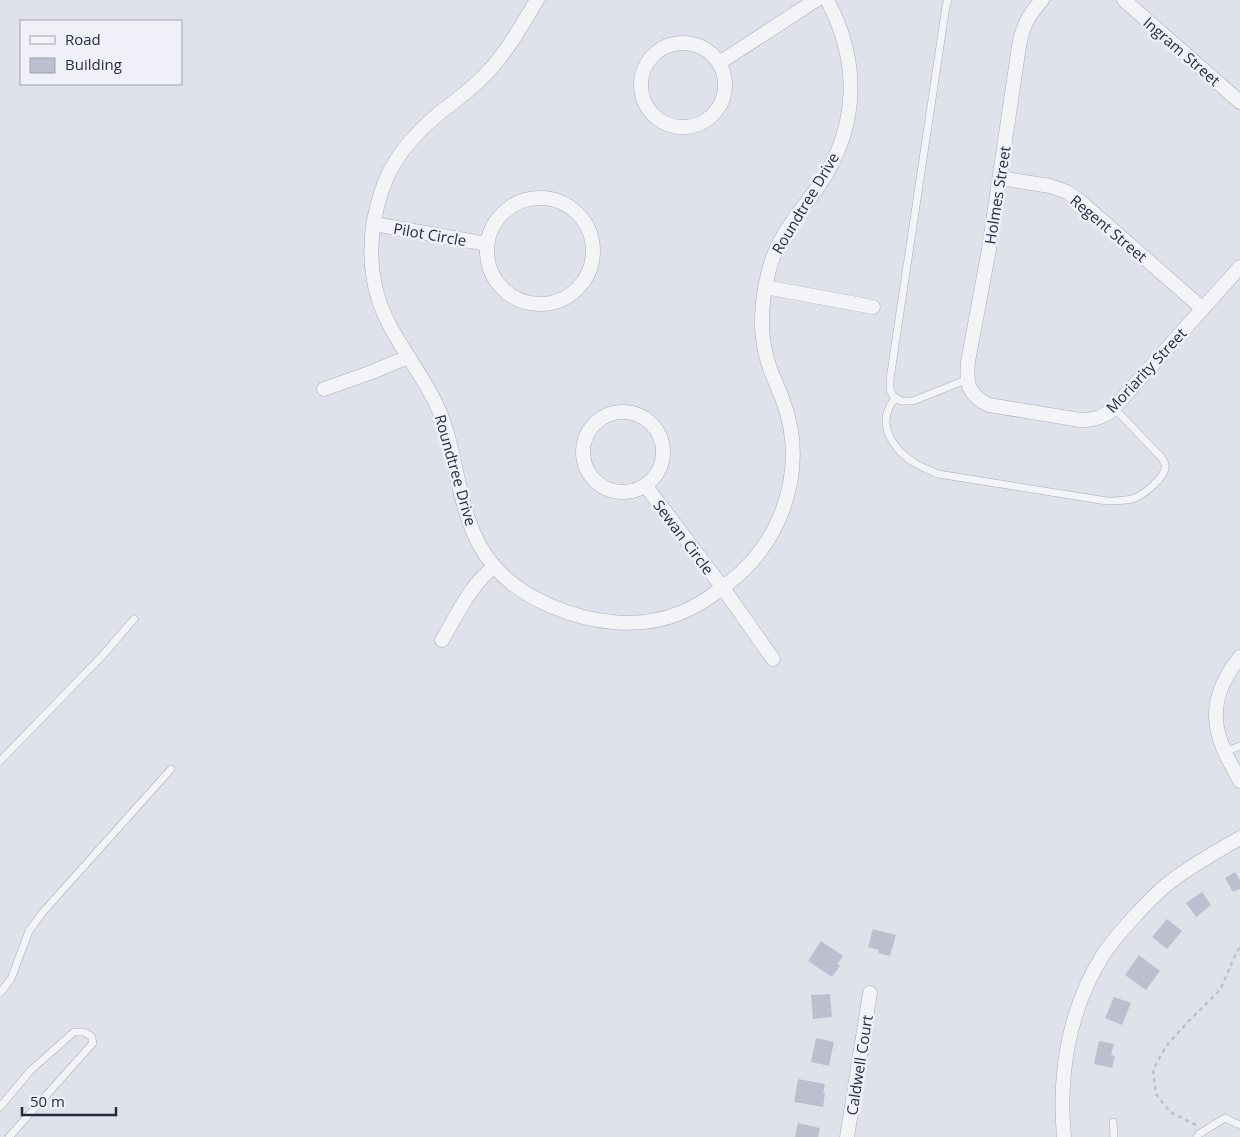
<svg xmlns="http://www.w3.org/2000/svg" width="1240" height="1137" viewBox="0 0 1240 1137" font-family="'Open Sans',sans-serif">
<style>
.building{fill:#bcbfce}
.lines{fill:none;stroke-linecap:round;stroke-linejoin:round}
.service-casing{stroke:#a8abb9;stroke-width:8}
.minor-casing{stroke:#a8abb9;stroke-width:15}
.path{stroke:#bec0c9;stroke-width:2.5;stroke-dasharray:4 4;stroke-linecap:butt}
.service{stroke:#f3f4f8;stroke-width:7}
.minor{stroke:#f3f4f8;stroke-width:14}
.labels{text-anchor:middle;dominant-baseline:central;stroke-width:5;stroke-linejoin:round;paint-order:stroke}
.street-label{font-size:15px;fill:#262b44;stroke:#f0f1f8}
</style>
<rect width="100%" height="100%" fill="#e0e2eb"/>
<path class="building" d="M1235,872L1240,880V889L1233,892L1225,878Z
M1202,892L1211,905L1196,917L1186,903Z
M1167,919L1182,931L1167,949L1152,937Z
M873,929L896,935L890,956L878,953L879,950L868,947Z
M821,941L843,956L837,964L840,966L832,977L808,961Z
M1139,955L1160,971L1146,990L1125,975Z
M830,994L832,1017L813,1019L811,995Z
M1114,997L1131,1003L1122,1025L1105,1018Z
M816,1038L834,1042L829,1066L811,1062Z
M1099,1041L1114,1044L1111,1055L1115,1056L1112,1068L1094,1064Z
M798,1079L825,1084L823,1093H825L823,1107L794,1102Z
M798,1123L820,1128L818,1137H795Z"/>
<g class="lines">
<defs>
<path id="service" d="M948,0L946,6L890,379V389L893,396L901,401H913L968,379
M896,398C894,401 890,404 889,408C879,429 896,451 913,462C920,467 930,470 938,474L1107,501C1116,501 1126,501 1135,498C1144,494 1168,476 1165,464C1164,461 1162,459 1161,457L1114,408
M1225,752L1240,746
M0,761L103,655L134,619
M0,993L11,979L29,931L43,912L171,769
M0,1107L31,1070L74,1032H84L91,1036L93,1043L9,1137
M1113,1122L1114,1137
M1197,1137L1199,1134L1225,1118L1240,1125"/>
<path id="minor" d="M537,0C521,26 506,54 484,76C471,89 457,100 442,111C416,132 392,158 382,190C371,222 368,257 376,290C386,333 419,366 437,406C461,458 455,521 494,566C509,584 530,597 551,606C590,623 639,630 680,613C696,607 712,596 726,585C749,568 767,546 779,519C796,479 798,439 782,398C777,384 769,370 766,355C759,327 762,297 769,270C778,234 800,213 820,184C859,125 860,61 827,0
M1042,0C1028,16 1023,25 1019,46L989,249L968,362C966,384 968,395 989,405L1080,420C1093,420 1101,418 1112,410L1240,267
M1124,0L1240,102
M641 85a42 42 0 1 1 84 0a42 42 0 1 1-84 0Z
M719,63L816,0
M1000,178L1050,186L1067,192L1081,202L1203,309
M487 251a53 53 0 1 1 106 0a53 53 0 1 1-106 0Z
M374,224L487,244
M765,287L873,307
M324,389L372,372L408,357
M583 452a40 40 0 1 1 80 0a40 40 0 1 1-80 0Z
M645,485L723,588L773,659
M442,640C458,614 469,586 494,567
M1240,657C1222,679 1210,707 1219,736C1223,752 1232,766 1240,781
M847,1137L870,993
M1064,1137C1058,1074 1069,1009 1103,955C1112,941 1123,929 1134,917C1145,905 1157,892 1170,882C1192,865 1216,852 1240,838"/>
</defs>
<use href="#service" class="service-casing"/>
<use href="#minor" class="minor-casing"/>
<path class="path" d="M1196,1125L1170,1112L1156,1094L1153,1070L1166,1046L1187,1023L1220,990L1237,951L1240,948"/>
<use href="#service" class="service"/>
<use href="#minor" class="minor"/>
</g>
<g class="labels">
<g class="street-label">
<text transform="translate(1182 51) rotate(41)">Ingram Street</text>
<text transform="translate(997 195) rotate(-81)">Holmes Street</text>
<text transform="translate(805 203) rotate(-59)">Roundtree Drive</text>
<text transform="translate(1109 228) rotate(40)">Regent Street</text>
<text transform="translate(430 234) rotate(10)">Pilot Circle</text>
<text transform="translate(1146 370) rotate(-47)">Moriarity Street</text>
<text transform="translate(456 470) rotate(74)">Roundtree Drive</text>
<text transform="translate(684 537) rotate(53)">Sewan Circle</text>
<text transform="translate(859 1065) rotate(-81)">Caldwell Court</text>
</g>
</g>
<rect x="20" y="20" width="162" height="65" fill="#f0f1f8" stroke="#9fa2b0"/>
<rect x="30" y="36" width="25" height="8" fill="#f3f4f8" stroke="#9fa2b0"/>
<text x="65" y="45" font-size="15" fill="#262b44">Road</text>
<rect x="30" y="58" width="25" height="15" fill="#bcbfce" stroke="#9fa2b0"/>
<text x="65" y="70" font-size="15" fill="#262b44">Building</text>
<path d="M22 1107v8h94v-8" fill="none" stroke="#262b44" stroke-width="2.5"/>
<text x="30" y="1107" font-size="15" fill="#262b44" stroke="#f0f1f8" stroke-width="4" paint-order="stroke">50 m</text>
</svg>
